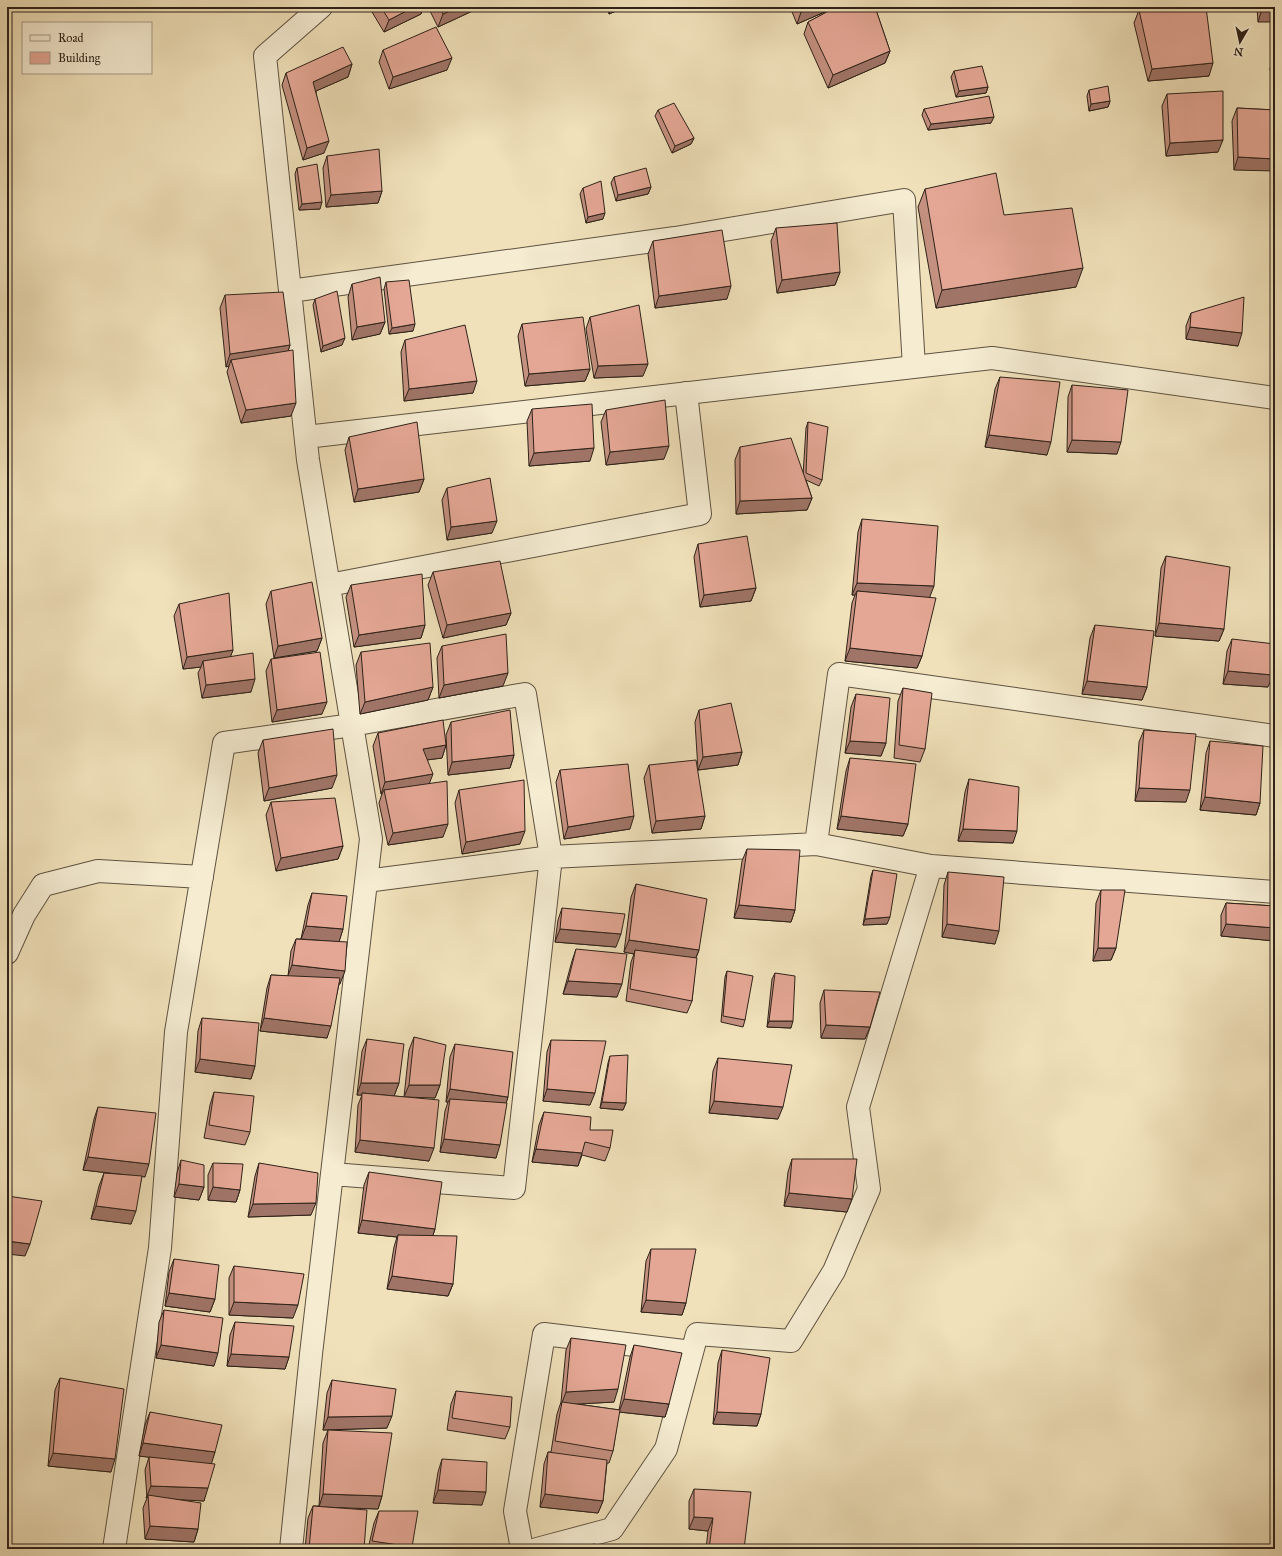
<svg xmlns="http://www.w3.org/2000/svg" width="1282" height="1556" viewBox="0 0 1282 1556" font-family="'IM FELL Great Primer',serif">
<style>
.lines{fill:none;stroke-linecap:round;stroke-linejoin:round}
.minor-casing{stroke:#5e5241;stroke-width:24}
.minor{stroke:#f5ecd2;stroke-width:22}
.wall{fill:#c49080;stroke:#2e2219}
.shaded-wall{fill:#a07568;stroke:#2e2219}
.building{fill:#e4a795;stroke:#2e2219}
</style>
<rect width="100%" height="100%" fill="#f0e1ba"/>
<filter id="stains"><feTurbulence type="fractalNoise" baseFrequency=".005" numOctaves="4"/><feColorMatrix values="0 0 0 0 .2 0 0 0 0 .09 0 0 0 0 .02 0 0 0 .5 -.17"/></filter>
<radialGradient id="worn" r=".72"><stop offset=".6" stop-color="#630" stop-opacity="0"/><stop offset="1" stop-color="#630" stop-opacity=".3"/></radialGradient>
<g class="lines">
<defs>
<path id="minor" d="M290,291L675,238L904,200L914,367
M306,437L992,358L1275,398
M329,585L700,514L686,393
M816,844L839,674L1275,736
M931,866L1275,892
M7,953L24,915L43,885L98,871L202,877
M332,1174L514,1188L551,857L366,881
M114,1549L160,1248L176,1032L224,743L352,725L525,694L551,857L816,844L931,866L858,1107L869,1189L834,1271L791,1341L697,1334L666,1449L612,1529L537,1549
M291,1549L311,1354L371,839L308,460L265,56L321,7
M522,1549L515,1511L544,1334L692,1352"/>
</defs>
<use href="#minor" class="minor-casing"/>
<use href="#minor" class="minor"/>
</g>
<path class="wall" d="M369,7H423L421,14L384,32Z
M428,7H481L438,27Z
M606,7H625L609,14Z
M790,7H875L890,51L885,63L828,88L804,34L808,22L836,7L797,24Z
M1257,7H1275L1258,22Z
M1139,10L1209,76L1148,81L1134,23Z
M1275,43V70H1270L1273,49Z
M383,50L447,70L389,89L379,62Z
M352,64L348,77L316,91L324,153L303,160L282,85L286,73Z
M954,71L988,87L986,93L956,97L951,77Z
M1089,90L1110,101L1108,107L1089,111L1087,96Z
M1167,94L1218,152L1166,156L1162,106Z
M1237,108L1275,110L1234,170L1232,121Z
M924,109L991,123L928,130L922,115Z
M658,110L694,138L691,144L672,153L655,116Z
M327,156L382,191L378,203L326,207L323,168Z
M297,168L320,209L299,210L295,174Z
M614,177L651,187L648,194L616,201L611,183Z
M583,188L603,219L586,223L580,194Z
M925,189L1004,215L1076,287L936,308L918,207Z
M776,228L840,272L835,285L777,293L771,241Z
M653,241L727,299L655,308L648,254Z
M386,282L413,331L389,334L384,289Z
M352,284L385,322L380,334L352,340L348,297Z
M225,295L290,345L288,351L291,416L241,423L227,372L229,366L226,367L220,308Z
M315,299L342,345L321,352L313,305Z
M1191,313L1238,346L1186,339V326Z
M590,317L643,376L594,378L586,329Z
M522,324L590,369L585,381L525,386L518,336Z
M405,340L473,393L404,401L401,352Z
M1000,377L1047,455L985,447L995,389Z
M1072,385L1117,454L1067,452L1068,397Z
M532,409L590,461L529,466L527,421Z
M606,410L664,459L606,465L601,422Z
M808,422L822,480L819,486L806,480L812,498L807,510L736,514L735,460L740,447L803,475L806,428Z
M349,437L424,479L419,492L354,502L345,450Z
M447,488L492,533L447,540L442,500Z
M862,519L930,597L922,656L917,668L845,661L852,603L855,595H852L858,532Z
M698,544L756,588L751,601L700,607L694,557Z
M1166,556L1224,629L1219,641L1155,636L1161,568Z
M433,572L511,613L506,625L443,638L428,585Z
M351,585L425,625L421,638L354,647L346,597Z
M271,591L322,638L317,651L274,658L266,604Z
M179,604L233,650L230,657L251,692L202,698L198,673L201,667L183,669L174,616Z
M1095,625L1147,687L1142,700L1082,694L1090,638Z
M1232,639L1268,687L1223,684L1227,651Z
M442,646L503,686L439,698L437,658Z
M361,652L433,687L428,700L360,714L356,665Z
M271,659L322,714L272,722L266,671Z
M903,688L925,749L920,762L894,758L898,701Z
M856,694L886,743L881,756L845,753L851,707Z
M699,710L742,752L738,765L698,770L695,722Z
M451,722L514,755L510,768L448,775L446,735Z
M1144,730L1186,802L1135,801L1139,742Z
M378,733L446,745L442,758L427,760L429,784L443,837L388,845L379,803L382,794H381L373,746Z
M263,740L332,788L264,801L258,753Z
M1210,741L1260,803L1256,815L1200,810L1206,753Z
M850,758L908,824L903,836L837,829L846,771Z
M649,765L705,816L701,829L652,833L644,778Z
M560,770L630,829L564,839L556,782Z
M969,779L1013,843L958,841L965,792Z
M459,790L520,844L462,854L455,803Z
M271,802L343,846L338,859L276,871L266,815Z
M747,849L795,910L791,922L734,918L742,861Z
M873,870L887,924L863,925L871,876Z
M948,872L995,944L942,937L944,885Z
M636,884L699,950L696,958L692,1001L687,1013L626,1001L631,962L634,954L624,952L631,897Z
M1101,890L1116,948L1111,960L1093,961L1096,903Z
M312,893L343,929L339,941L340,984H339L327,1038L260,1031L267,988L271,975L288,976L291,951L296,939H301L308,905Z
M1226,903L1275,906V941L1221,936V915Z
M562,908L616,947L555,942L558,920Z
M576,949L617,997L563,994L572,961Z
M727,971L745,1020L743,1027L721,1022L725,977Z
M775,973L791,1028L767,1027L772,979Z
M824,990L870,1027L865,1039L821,1038L820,1003Z
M202,1018L255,1066L251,1079L195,1072L198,1031Z
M414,1037L440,1085L435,1098L411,1097L429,1161L355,1152L358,1105L362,1095H357L362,1051L367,1039L399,1083L394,1096L404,1097L409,1050Z
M551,1040L590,1105L543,1101L547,1052Z
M455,1044L508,1097L506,1103L496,1158L440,1152L445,1111L448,1102H446L450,1057Z
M610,1056L626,1103L623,1110L600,1108L608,1063Z
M718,1058L778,1119L709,1113L713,1071Z
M214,1092L250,1132L245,1145L204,1138L210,1105Z
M98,1107L145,1177L142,1176L131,1224L91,1219L99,1186L104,1173L126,1175L83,1170L94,1119Z
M544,1112L590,1130L610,1148L605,1161L582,1155L578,1166L532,1162L539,1125Z
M792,1159L847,1212L784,1206L788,1172Z
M181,1160L204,1187L199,1200L174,1197L177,1173Z
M213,1163L240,1190L236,1202L208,1200V1175Z
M259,1163L311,1215L248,1217L255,1176Z
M369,1172L435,1229L433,1235L453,1284L448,1296L387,1289L394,1247L397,1237L358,1233L364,1185Z
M651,1249L686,1303L682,1315L641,1312L646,1261Z
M174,1259L215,1299L210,1312L165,1306L169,1272Z
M234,1266L293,1318L229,1315V1278Z
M164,1310L214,1366L156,1358L159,1322Z
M235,1322L289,1357L285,1369L227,1366L230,1335Z
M571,1338L614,1402L577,1404L619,1410L630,1357L634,1345L669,1404L665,1417L619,1412L613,1451L609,1463H607L603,1501L598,1513L540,1507L544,1464L548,1452H551L557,1414L561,1402L566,1350Z
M722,1350L761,1414L757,1426L713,1424L718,1363Z
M60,1378L111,1472L48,1466L55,1390Z
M332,1380L387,1428L323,1430L327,1393Z
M456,1391L510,1427L505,1439L447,1430L451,1404Z
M150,1412L215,1452L211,1463L204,1501L175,1499L198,1529L194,1542L145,1539L143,1508L147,1498L145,1470L149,1457L139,1456L145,1425Z
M328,1430L382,1496L378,1509L327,1507L364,1549H305L308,1518L313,1506H319L323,1443Z
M442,1459L482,1505L433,1503L438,1472Z
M694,1489L744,1549H706L708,1531L689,1529V1501Z
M379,1511L412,1547V1549H368L374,1523Z"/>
<path class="shaded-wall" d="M414,7H423L421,14L384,32L389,20Z
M459,7H481L438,27L443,14Z
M612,7H625L609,14Z
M812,7H836L797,24L801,12Z
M1262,9H1275V22H1258Z
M890,51L885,63L828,88L833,75Z
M452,58L447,70L389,89L393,77Z
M1213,63L1209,76L1148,81L1152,69Z
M352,64L348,77L309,94L313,82Z
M1272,64H1275V70H1270Z
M988,87L986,93L956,97L959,91Z
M1110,101L1108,107L1089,111L1091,104Z
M994,117L991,123L928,130L931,124Z
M694,138L691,144L672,153L675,146Z
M1223,140L1218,152L1166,156L1170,143Z
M329,141L324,153L303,160L307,148Z
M1238,157L1275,159V171L1234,170Z
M651,187L648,194L616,201L618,195Z
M382,191L378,203L326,207L331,195Z
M322,202L320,209L299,210L302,204Z
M605,213L603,219L586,223L588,217Z
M1083,268L1076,287L936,308L942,290Z
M840,272L835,285L777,293L782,280Z
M731,286L727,299L655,308L659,296Z
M385,322L380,334L352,340L357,327Z
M415,324L413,331L389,334L392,328Z
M1190,327L1242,333L1238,346L1186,339Z
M345,338L342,345L321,352L323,346Z
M290,345L286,358L231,360L229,366L226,367L230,354Z
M648,364L643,376L594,378L598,366Z
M590,369L585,381L525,386L529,374Z
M477,381L473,393L404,401L409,389Z
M296,403L291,416L241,423L246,410Z
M989,435L1051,442L1047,455L985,447Z
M1072,440L1121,442L1117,454L1067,452Z
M669,446L664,459L606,465L610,452Z
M594,448L590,461L529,466L534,453Z
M424,479L419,492L354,502L358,489Z
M812,498L807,510L736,514L740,501Z
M497,521L492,533L447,540L451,527Z
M857,583L934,586L929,599L857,591L855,595H852Z
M756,588L751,601L700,607L704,595Z
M511,613L506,625L443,638L447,625Z
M1159,623L1224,629L1219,641L1155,636Z
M425,625L421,638L354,647L359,635Z
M322,638L317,651L274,658L278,646Z
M850,648L922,656L917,668L845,661Z
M233,650L228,663L203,661L201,667L183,669L187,657Z
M1228,671L1273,675L1268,687L1223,684Z
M508,673L503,686L439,698L444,685Z
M255,679L251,692L202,698L206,685Z
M1087,681L1147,687L1142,700L1082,694Z
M433,687L428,700L360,714L365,702Z
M327,702L322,714L272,722L277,710Z
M850,741L886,743L881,756L845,753Z
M446,745L442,758L418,761L423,749Z
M742,752L738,765L698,770L703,757Z
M514,755L510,768L448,775L452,762Z
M433,774L428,787L384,790L382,794H381L385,782Z
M337,775L332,788L264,801L269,788Z
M1139,788L1190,790L1186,802L1135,801Z
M1205,797L1260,803L1256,815L1200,810Z
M634,816L630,829L564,839L568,827Z
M705,816L701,829L652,833L656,821Z
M841,816L908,824L903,836L837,829Z
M448,824L443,837L388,845L393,833Z
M963,829L1017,831L1013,843L958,841Z
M525,831L520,844L462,854L466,842Z
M343,846L338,859L276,871L281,858Z
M739,905L795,910L791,922L734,918Z
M890,917L887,924L863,925L865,919Z
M947,924L999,931L995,944L942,937Z
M1226,924L1275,928V941L1221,936Z
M306,926L343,929L339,942L301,939Z
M560,929L621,934L616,947L555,942Z
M629,940L699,950L694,962L635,950L634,954L624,952Z
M1098,948H1116L1111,960L1093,961Z
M292,965L345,971L340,984L287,978Z
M568,981L622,984L617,997L563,994Z
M264,1018L331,1026L327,1038L260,1031Z
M769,1021H793L791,1028L767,1027Z
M826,1025L870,1027L865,1039L821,1038Z
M200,1059L255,1066L251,1079L195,1072Z
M361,1083H399L394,1096L362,1093V1095H357Z
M409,1085H440L435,1098L404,1097Z
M450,1089L508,1097L504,1110L450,1099L448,1102H446Z
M547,1089L595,1093L590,1105L543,1101Z
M714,1101L783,1107L778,1119L709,1113Z
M602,1102L626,1103L623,1110L600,1108Z
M444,1139L500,1145L496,1158L440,1152Z
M360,1140L434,1148L429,1161L355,1152Z
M536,1149L582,1153L578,1166L532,1162Z
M88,1157L149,1164L145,1177L83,1170Z
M179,1184L204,1187L199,1200L174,1197Z
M213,1187L240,1190L236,1202L208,1200Z
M789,1193L852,1199L847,1212L784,1206Z
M316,1203L311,1215L248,1217L253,1204Z
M96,1206L136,1211L131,1224L91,1219Z
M362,1220L435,1229L431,1241L398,1235L397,1237L358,1233Z
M7,1241L30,1244L25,1256L7,1254Z
M392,1276L453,1284L448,1296L387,1289Z
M169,1293L215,1299L210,1312L165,1306Z
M646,1300L686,1303L682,1315L641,1312Z
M234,1302L298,1305L293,1318L229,1315Z
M161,1345L218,1353L214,1366L156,1358Z
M231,1354L289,1357L285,1369L227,1366Z
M618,1389L614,1402L561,1405L566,1392Z
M624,1399L669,1404L665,1417L619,1412Z
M717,1412L761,1414L757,1426L713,1424Z
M392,1416L387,1428L323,1430L328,1417Z
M143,1443L215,1452L211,1465L139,1456Z
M53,1453L115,1459L111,1472L48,1466Z
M151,1486L208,1488L204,1501L148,1498V1495L146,1498Z
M438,1490L486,1492L482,1505L433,1503Z
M323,1494L382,1496L378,1509L319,1507Z
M545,1494L603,1501L598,1513L540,1507Z
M694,1517L713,1518L708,1531L689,1529Z
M150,1526L198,1529L194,1542L145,1539Z"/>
<path class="building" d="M381,7H414L389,20Z
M439,7H459L443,14Z
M799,7H812L801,12Z
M836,7H875L890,51L833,75L808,22Z
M1206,7L1213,63L1152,69L1139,10Z
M1262,7H1275V9H1262Z
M436,27L452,58L393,77L383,50Z
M1275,45V64H1272Z
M343,47L352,64L313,82L329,141L307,148L286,73Z
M982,66L988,87L959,91L954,71Z
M1108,86L1110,101L1091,104L1089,90Z
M1223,91V140L1170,143L1167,94Z
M989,96L994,117L931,124L924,109Z
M674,103L694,138L675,146L658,110Z
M1237,108L1275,110V159L1238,157Z
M379,149L382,191L331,195L327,156Z
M317,164L322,202L302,204L297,168Z
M646,168L651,187L618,195L614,177Z
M996,173L1004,215L1072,208L1083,268L942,290L925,189Z
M601,181L605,213L588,217L583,188Z
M837,223L840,272L782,280L776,228Z
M722,230L731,286L659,296L653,241Z
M380,277L385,322L357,327L352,284Z
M409,280L415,324L392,328L386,282Z
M337,291L345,338L323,346L315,299Z
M283,292L290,345L230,354L225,295Z
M1244,297L1242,333L1190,327L1191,313Z
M639,305L648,364L598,366L590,317Z
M583,317L590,369L529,374L522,324Z
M465,325L477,381L409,389L405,340Z
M293,350L296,403L246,410L231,360Z
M1000,377L1060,382L1051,442L989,435Z
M1072,385L1128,390L1121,442L1072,440Z
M665,400L669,446L610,452L606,410Z
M592,404L594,448L534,453L532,409Z
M417,422L424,479L358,489L349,437Z
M808,422L828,427L822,480L806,473Z
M791,438L812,498L740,501V447Z
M490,478L497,521L451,527L447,488Z
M862,519L938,526L934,586L857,583Z
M747,536L756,588L704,595L698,544Z
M1166,556L1230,567L1224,629L1159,623Z
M500,561L511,613L447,625L433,572Z
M422,574L425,625L359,635L351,585Z
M312,582L322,638L278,646L271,591Z
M857,591L936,598L922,656L850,648Z
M229,593L233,650L187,657L179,604Z
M1095,625L1154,631L1147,687L1087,681Z
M506,634L508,673L444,685L442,646Z
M1232,639L1275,644V655L1273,675L1228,671Z
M430,643L433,687L365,702L361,652Z
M320,652L327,702L277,710L271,659Z
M253,653L255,679L206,685L203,661Z
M903,688L932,693L925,749L899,745Z
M856,694L890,698L886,743L850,741Z
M731,703L742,752L703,757L699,710Z
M510,710L514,755L452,762L451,722Z
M443,720L446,745L423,749L433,774L385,782L378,733Z
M333,729L337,775L269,788L263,740Z
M1144,730L1196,734L1190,790L1139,788Z
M1210,741L1263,746L1260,803L1205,797Z
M850,758L916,764L908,824L841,816Z
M696,760L705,816L656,821L649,765Z
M628,764L634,816L568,827L560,770Z
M969,779L1019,787L1017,831L963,829Z
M524,780L525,831L466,842L459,790Z
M447,781L448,824L393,833L384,790Z
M335,798L343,846L281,858L271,802Z
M747,849L800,850L795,910L739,905Z
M873,870L897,874L890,917L865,919Z
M948,872L1004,877L999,931L947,924Z
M636,884L707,899L699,950L629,940Z
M1101,890H1125L1116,948H1098Z
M312,893L347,896L343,929L306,926Z
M1226,903L1275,906V928L1226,924Z
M562,908L625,914L621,934L560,929Z
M296,939L347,942L345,971L292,965Z
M576,949L627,954L622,984L568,981Z
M635,950L697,958L692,1001L630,989Z
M727,971L753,976L745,1020L723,1016Z
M775,973L795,976L793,1021H769Z
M271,975L340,978L331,1026L264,1018Z
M824,990L880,992L870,1027L826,1025Z
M202,1018L259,1023L255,1066L200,1059Z
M414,1037L446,1045L440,1085H409Z
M367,1039L404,1044L399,1083H361Z
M551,1040L606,1041L595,1093L547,1089Z
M455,1044L513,1052L508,1097L450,1089Z
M628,1055L626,1103L602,1102L610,1056Z
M718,1058L792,1065L783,1107L714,1101Z
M214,1092L254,1096L250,1132L209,1125Z
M362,1093L439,1100L434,1148L360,1140Z
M450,1099L507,1103L500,1145L444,1139Z
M98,1107L156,1113L149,1164L88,1157Z
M544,1112L591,1117L590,1130H613L610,1148L585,1142L582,1153L536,1149Z
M792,1159H857L852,1199L789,1193Z
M181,1160L204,1165V1187L179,1184Z
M213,1163L243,1164L240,1190L213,1187Z
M259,1163L318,1173L316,1203L253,1204Z
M369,1172L442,1182L435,1229L362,1220Z
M104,1173L142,1176L136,1211L96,1206Z
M7,1196L42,1201L30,1244L7,1241Z
M398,1235L457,1236L453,1284L392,1276Z
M651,1249H696L686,1303L646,1300Z
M174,1259L219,1265L215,1299L169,1293Z
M234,1266L304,1274L298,1305L234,1302Z
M164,1310L223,1318L218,1353L161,1345Z
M235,1322L294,1326L289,1357L231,1354Z
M571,1338L626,1345L618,1389L566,1392Z
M634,1345L682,1353L669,1404L624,1399Z
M722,1350L770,1358L761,1414L717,1412Z
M60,1378L124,1389L115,1459L53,1453Z
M332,1380L396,1389L392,1416L328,1417Z
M456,1391L512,1397L510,1427L452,1418Z
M562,1402L620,1410L613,1451L555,1441Z
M150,1412L222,1425L215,1452L143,1443Z
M328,1430L392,1433L382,1496L323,1494Z
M548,1452L607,1460L603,1501L545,1494Z
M149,1457L215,1464L208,1488L151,1486Z
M442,1459L487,1462L486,1492L438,1490Z
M694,1489L751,1492L744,1549H709L713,1518L694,1517Z
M148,1495L201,1503L198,1529L150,1526Z
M313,1506L367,1510L364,1549H309Z
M379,1511H418L412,1547L372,1541Z
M593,1544L621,1549H592Z"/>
<rect width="1282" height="1556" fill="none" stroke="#f0e1ba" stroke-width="24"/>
<rect x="8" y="8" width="1266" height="1540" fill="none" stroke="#2e2219" stroke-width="2"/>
<rect x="12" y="12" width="1258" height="1532" fill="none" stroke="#2e2219"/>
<rect x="22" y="22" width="130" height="52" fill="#f5ecd2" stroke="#a59b88"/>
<rect x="30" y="35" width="20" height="6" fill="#f5ecd2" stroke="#a59b88"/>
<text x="58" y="42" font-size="12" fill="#2e2219">Road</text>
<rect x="30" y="52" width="20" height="12" fill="#e4a795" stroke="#a59b88"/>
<text x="58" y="62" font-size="12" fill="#2e2219">Building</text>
<g transform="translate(1240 42) rotate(189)" stroke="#f5ecd2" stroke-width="3" paint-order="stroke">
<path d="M0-3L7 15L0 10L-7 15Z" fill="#2e2219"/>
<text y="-6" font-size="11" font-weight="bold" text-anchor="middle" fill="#2e2219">N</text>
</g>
<rect width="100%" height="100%" filter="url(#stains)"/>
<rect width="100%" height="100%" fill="url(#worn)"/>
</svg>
